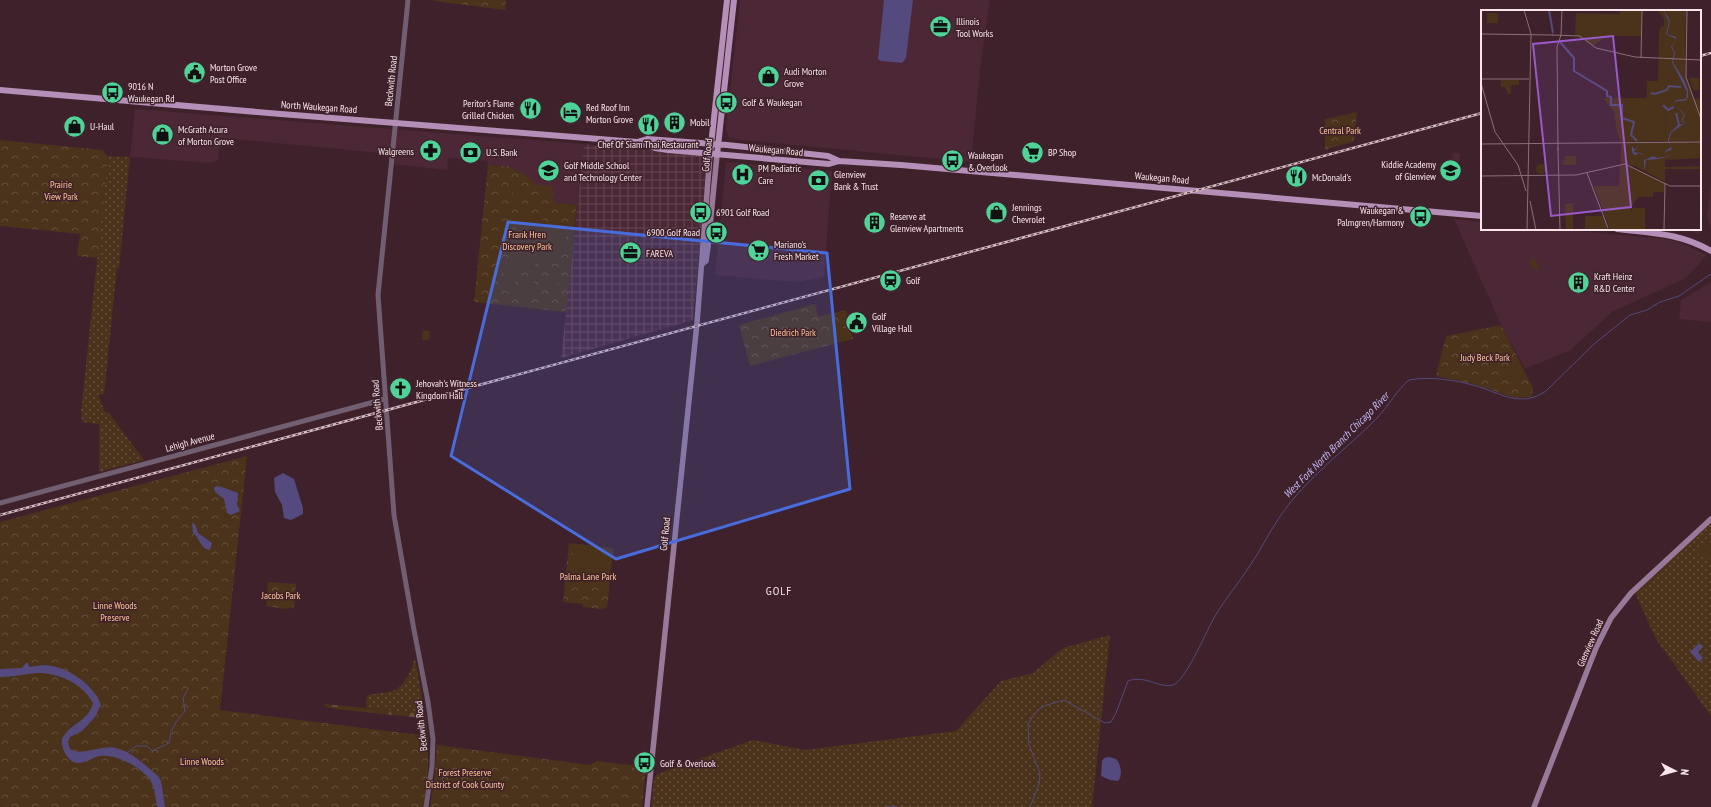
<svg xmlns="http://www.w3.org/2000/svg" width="1711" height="807" viewBox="0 0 1711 807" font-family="'PT Sans Narrow',sans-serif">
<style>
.built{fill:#4c2735}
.industrial{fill:url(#industrial-grid)}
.grass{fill:url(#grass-dots)}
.forest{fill:url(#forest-firs)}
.park{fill:url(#park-crowns)}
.garden{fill:#4b321b}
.water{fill:#544a7d}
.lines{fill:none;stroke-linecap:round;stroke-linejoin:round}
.stream{stroke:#544a7d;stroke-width:1}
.tertiary{stroke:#715e71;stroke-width:5}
.secondary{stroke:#977a99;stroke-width:5.5}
.primary{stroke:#b58fb7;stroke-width:6}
.rail-casing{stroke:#d4bdc4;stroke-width:2.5}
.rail{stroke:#3e212b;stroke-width:1;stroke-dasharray:3;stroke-linecap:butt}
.marked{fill:#496cdc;fill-opacity:0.2;stroke:#496cdc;stroke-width:3;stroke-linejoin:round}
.labels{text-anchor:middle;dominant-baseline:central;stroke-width:3;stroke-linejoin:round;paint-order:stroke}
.poi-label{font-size:10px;fill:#fae5eb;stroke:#3e212b;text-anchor:start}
.street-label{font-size:10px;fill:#fae5eb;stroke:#3e212b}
.park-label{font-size:10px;fill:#ffc695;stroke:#3e212b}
.water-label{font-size:11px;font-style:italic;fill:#c4b9fa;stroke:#3e212b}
.quarter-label{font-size:12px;letter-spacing:1px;fill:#fae5eb;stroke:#3e212b}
.inset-river{fill:none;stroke:#544a7d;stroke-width:2}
.inset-road{fill:none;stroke:#896f78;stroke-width:1}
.view{fill:#9b5aca;fill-opacity:0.15;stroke:#9b5aca;stroke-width:2}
.inset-edge{fill:none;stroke:#fae5eb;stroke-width:2}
</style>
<defs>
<pattern id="industrial-grid" width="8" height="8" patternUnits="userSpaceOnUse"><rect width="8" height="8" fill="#4c2735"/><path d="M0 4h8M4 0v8" fill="none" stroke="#674652"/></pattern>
<pattern id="grass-dots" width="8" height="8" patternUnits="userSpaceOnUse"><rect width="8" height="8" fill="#4b321b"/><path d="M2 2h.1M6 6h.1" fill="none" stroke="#66503c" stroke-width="1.8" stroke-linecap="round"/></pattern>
<pattern id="forest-firs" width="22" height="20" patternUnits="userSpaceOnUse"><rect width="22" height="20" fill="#4b321b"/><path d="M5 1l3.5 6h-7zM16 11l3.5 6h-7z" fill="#66503c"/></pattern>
<pattern id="park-crowns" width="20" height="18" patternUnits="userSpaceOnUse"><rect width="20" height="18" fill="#4b321b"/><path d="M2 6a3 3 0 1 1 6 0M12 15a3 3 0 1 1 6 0" fill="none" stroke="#66503c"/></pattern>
</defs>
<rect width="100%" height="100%" fill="#3e212b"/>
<path class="built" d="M740,0H990L980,69L971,162L731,139L728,137L726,127Z
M135,109L584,144L577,205L555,203L525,175L508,166L488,165L487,161L448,158L447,170L390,164L391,154L221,138L218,160L211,163L130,157Z
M1453,153H1460L1457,180L1443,177L1445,163H1451Z
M726,162L832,171L824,277L797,282L715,275Z
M1711,183V228L1707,217Z
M1700,206L1703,207L1700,234L1683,229H1700Z
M1454,219L1482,222V229H1557L1665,239L1679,242L1707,255L1686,278L1612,312L1571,350L1525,369L1501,325Z
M1711,282V322L1679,319L1681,300Z"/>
<path class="industrial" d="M584,144L708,156L693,320L561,358Z"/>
<path class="grass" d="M108,156L130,157L119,268H117L104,394L98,395L105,412H108L144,460L99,472V424L82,422L81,412Z
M1711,523V716L1656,639L1635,593Z
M1110,635L1092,807H651L654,779L657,774L753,740L805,750L956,731L1001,681L1033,673L1063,648Z
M415,658L425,714L366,708L367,696C374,693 380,693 388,692C404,690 411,671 415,658Z"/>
<path class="forest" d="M324,704L425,714L428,736L421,735L419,732L422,718L336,709L326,707Z"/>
<path class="park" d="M434,0H506L505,10L434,1Z
M1357,112L1354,141L1325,150V119Z
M0,140L103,150L106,155L108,156L98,258L77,256L80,234L0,226Z
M488,165L508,166L525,175L537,185L553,186L552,199H555V203L577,205L566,312L474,302Z
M815,304L818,317L846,310L853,339L750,366L739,325Z
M1501,325L1533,388L1532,397L1515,398L1473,384L1436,376L1446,336Z
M247,456L220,710L428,736V774L423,807H2L0,806V522Z
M569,543L612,548L613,550L608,601L607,607L601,609L583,607V604L563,602Z
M268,582L296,584L294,607L285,609L266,606Z
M437,745L590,765L597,761L646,767L642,807H430L434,781Z"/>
<path class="garden" d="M513,189L522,190L521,207L512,206Z
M518,217L543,219L534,269L509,266Z
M545,221L568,225L560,264L538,260Z
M1535,258L1539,268L1533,270L1529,261Z
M504,272L516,276L512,293L500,289Z
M523,275L535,278L532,295L520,293Z
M546,278L558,280L557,287L545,285Z
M842,324L844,330L831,333L830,327Z
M423,330L430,331L429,340H422Z
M844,332L846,338L833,341L831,335Z
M817,339L819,346L809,349L808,342Z
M1518,370L1523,381L1516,384L1511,373Z
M1710,537L1711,558L1710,559L1702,551L1697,555L1694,551Z
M576,549L609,554L606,580L595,587L570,584L573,552Z
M590,592H597L596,602L589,601Z"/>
<path class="water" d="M884,0H913L906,58L902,63L881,61L878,59Z
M283,473L294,479L303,508V514L291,520L284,518L282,505L275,492L274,478Z
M216,486C224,487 229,490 236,492L238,494L237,504L240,511L231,515L227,513L224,499L215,492L214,488Z
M192,523L195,524L198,533L212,543L210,550C200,549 200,538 193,533Z
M1699,643L1703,647L1698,652L1703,658L1699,662L1690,652Z
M26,663H28L29,667C34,666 40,665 45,665C66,666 94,684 101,705L95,717L82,731L70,737L68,742L70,749C80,757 103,744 116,748C132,752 145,765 158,776L161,781L165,807H157C156,800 155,792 153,786C148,770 116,753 100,756C93,757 84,764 77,763C67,761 61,749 62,739C68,725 90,720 93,703C82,683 59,673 37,673C25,674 13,677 0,677V669L22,668Z
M1109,757L1116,759C1121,764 1123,776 1118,781L1110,780L1101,776L1102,761L1104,758Z"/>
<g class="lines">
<path class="stream" d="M127,753L136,746H147L152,751L169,743L171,732L176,722L185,711L183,698L187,691
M887,807L892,806L897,807
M1030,807L1039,784L1040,773L1029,745L1028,724L1033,716L1039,709L1047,705L1064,700L1105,723L1111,722L1116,713L1128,681C1146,674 1163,691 1175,684C1187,677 1207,630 1215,616C1225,599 1238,584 1249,567C1261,550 1269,532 1281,515C1307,477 1346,450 1378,417C1389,405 1397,390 1409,380C1430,376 1453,380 1473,385C1499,392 1520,409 1546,391L1594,344L1630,315L1647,310L1660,302L1679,296L1711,274"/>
<path class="tertiary" d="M408,0L378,295L394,515L414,630L428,702L433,739L432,766L426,807
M0,503L385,399"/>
<path class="secondary" d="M702,264L706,261L708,247L717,155
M647,807L697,323L710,154
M1534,807L1596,648L1611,618L1631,593L1711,519"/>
<path class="primary" d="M0,90L281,114L637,142L655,148L668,150L829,164L839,161L901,165L1482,216
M637,142L647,139L727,145L828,156L839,161
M710,154L727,0
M717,155L734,0
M1617,229C1651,233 1680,233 1711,251"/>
<defs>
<path id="rail" d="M1700,56L1711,53
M0,515L1482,113"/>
</defs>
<use href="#rail" class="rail-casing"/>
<use href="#rail" class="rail"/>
</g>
<path class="marked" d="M508,222L827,253L850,489L616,559L451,456Z"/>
<defs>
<symbol id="office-disc" viewBox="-11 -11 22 22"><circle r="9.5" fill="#50d398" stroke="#3e212b"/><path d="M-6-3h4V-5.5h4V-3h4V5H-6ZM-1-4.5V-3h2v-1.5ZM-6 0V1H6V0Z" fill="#111"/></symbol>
<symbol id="civic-disc" viewBox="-11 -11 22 22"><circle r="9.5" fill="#50d398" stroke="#3e212b"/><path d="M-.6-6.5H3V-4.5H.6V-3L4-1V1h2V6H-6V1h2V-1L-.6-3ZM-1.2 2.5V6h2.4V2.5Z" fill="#111"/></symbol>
<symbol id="shop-disc" viewBox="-11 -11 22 22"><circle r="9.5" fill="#50d398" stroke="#3e212b"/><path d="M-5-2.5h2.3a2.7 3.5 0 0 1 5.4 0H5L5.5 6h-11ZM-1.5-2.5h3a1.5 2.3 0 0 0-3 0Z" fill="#111"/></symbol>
<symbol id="bus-disc" viewBox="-11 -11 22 22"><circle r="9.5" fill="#50d398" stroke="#3e212b"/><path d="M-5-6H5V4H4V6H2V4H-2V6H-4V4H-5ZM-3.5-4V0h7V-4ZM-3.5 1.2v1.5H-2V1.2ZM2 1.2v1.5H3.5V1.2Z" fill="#111"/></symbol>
<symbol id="restaurant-disc" viewBox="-11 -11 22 22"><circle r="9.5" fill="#50d398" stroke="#3e212b"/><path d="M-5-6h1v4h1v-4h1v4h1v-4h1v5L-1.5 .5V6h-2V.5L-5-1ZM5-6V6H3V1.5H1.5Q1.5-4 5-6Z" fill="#111"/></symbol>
<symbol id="hotel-disc" viewBox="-11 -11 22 22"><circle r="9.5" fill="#50d398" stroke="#3e212b"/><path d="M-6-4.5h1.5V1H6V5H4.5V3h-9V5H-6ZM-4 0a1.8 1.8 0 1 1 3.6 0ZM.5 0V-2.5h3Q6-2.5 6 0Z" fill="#111"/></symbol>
<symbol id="building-disc" viewBox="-11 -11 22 22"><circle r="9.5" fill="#50d398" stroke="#3e212b"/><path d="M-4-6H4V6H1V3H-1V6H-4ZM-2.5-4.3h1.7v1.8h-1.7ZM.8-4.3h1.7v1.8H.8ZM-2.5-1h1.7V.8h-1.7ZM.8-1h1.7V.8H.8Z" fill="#111"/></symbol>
<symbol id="pharmacy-disc" viewBox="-11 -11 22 22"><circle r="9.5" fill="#50d398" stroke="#3e212b"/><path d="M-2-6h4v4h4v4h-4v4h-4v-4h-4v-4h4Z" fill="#111"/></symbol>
<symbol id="bank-disc" viewBox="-11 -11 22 22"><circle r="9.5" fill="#50d398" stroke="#3e212b"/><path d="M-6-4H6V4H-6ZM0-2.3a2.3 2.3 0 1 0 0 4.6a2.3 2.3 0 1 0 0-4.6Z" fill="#111"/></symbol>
<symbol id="supermarket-disc" viewBox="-11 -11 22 22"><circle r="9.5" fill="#50d398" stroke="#3e212b"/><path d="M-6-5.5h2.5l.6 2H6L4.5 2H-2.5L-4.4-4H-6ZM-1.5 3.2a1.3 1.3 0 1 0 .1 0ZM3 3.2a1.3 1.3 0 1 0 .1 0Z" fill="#111"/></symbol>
<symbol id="school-disc" viewBox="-11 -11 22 22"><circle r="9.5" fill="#50d398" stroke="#3e212b"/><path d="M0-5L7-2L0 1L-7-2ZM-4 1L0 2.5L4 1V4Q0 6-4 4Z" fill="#111"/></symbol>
<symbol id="hospital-disc" viewBox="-11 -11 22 22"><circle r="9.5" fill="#50d398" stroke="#3e212b"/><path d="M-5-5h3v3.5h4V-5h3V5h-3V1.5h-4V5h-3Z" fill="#111"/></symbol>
<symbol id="station-disc" viewBox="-11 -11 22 22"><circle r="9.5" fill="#50d398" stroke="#3e212b"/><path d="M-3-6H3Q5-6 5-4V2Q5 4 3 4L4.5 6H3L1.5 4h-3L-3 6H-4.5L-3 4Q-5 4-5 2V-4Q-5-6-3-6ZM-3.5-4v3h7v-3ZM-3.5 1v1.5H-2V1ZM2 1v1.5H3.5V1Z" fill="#111"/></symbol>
<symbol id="church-disc" viewBox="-11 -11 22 22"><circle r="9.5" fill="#50d398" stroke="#3e212b"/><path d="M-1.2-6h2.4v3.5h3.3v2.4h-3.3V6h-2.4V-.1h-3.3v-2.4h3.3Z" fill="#111"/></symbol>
</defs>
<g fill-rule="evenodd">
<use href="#office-disc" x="928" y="14" width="25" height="25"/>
<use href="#civic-disc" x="182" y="60" width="25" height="25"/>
<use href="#shop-disc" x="756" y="64" width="25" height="25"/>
<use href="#bus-disc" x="100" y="80" width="25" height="25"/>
<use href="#bus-disc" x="714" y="90" width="25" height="25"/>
<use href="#restaurant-disc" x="518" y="96" width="25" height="25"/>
<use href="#hotel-disc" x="558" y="100" width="25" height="25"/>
<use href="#building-disc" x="662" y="110" width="25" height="25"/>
<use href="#restaurant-disc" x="636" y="112" width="25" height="25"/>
<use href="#shop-disc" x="62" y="114" width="25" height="25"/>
<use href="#shop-disc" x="150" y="122" width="25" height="25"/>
<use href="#pharmacy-disc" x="418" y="138" width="25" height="25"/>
<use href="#bank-disc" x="458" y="140" width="25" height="25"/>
<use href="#supermarket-disc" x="1020" y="140" width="25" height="25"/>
<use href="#bus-disc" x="940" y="148" width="25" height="25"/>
<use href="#school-disc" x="1438" y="158" width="25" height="25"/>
<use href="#school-disc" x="536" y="158" width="25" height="25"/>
<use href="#hospital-disc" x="730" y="162" width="25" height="25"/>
<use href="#restaurant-disc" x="1284" y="164" width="25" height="25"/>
<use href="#bank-disc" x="806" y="168" width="25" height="25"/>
<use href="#bus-disc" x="688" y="200" width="25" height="25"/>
<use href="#shop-disc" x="984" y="200" width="25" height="25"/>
<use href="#bus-disc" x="1408" y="204" width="25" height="25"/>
<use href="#building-disc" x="862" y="210" width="25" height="25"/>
<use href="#bus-disc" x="704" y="220" width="25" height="25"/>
<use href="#supermarket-disc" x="746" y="238" width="25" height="25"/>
<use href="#office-disc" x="618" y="240" width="25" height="25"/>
<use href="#station-disc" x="878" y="268" width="25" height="25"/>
<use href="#building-disc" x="1566" y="270" width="25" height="25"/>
<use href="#civic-disc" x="844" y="310" width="25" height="25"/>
<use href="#church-disc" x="388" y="376" width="25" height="25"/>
<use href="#bus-disc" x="632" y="750" width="25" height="25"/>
</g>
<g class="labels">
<g class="poi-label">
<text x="956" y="21">Illinois<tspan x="956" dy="12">Tool Works</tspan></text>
<text x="210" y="67">Morton Grove<tspan x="210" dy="12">Post Office</tspan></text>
<text x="784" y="71">Audi Morton<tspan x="784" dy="12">Grove</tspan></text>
<text x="128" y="86">9016 N<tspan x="128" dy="12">Waukegan Rd</tspan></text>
<text x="742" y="102">Golf &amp; Waukegan</text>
<text x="514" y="103" text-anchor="end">Peritor's Flame<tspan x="514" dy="12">Grilled Chicken</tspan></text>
<text x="586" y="107">Red Roof Inn<tspan x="586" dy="12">Morton Grove</tspan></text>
<text x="690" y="122">Mobil</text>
<text x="90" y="126">U-Haul</text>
<text x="178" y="129">McGrath Acura<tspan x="178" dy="12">of Morton Grove</tspan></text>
<text x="648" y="144" text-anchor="middle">Chef Of Siam Thai Restaurant</text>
<text x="414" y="151" text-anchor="end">Walgreens</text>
<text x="486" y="152">U.S. Bank</text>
<text x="1048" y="152">BP Shop</text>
<text x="968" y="155">Waukegan<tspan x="968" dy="12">&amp; Overlook</tspan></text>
<text x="1436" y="164" text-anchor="end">Kiddie Academy<tspan x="1436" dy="12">of Glenview</tspan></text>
<text x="564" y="165">Golf Middle School<tspan x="564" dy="12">and Technology Center</tspan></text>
<text x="758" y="168">PM Pediatric<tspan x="758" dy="12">Care</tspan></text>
<text x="834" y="174">Glenview<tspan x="834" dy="12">Bank &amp; Trust</tspan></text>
<text x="1312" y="177">McDonald's</text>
<text x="1012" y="207">Jennings<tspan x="1012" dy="12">Chevrolet</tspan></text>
<text x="1404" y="210" text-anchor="end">Waukegan &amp;<tspan x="1404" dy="12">Palmgren/Harmony</tspan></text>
<text x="716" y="212">6901 Golf Road</text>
<text x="890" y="216">Reserve at<tspan x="890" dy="12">Glenview Apartments</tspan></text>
<text x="700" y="232" text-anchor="end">6900 Golf Road</text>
<text x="774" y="244">Mariano's<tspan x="774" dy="12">Fresh Market</tspan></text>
<text x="646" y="253">FAREVA</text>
<text x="1594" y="276">Kraft Heinz<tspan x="1594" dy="12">R&amp;D Center</tspan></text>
<text x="906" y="280">Golf</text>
<text x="872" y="316">Golf<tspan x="872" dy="12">Village Hall</tspan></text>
<text x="416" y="383">Jehovah's Witness<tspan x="416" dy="12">Kingdom Hall</tspan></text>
<text x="660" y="763">Golf &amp; Overlook</text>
</g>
<g class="street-label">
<text transform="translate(391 81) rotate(-84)">Beckwith Road</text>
<text transform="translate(319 107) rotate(4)">North Waukegan Road</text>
<text transform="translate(776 150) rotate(5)">Waukegan Road</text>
<text transform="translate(707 155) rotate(-84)">Golf Road</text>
<text transform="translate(1162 178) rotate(5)">Waukegan Road</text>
<text transform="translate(377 405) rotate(-95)">Beckwith Road</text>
<text transform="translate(190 442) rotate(-15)">Lehigh Avenue</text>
<text transform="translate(665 534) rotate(-84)">Golf Road</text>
<text transform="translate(1590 643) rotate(-66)">Glenview Road</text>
<text transform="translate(421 726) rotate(-96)">Beckwith Road</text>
</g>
<g class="park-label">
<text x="1340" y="130">Central Park</text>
<text x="61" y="184">Prairie<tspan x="61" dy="12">View Park</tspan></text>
<text x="527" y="234">Frank Hren<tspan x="527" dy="12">Discovery Park</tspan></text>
<text x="793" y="332">Diedrich Park</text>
<text x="1485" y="357">Judy Beck Park</text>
<text x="588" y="576">Palma Lane Park</text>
<text x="281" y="595">Jacobs Park</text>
<text x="115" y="605">Linne Woods<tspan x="115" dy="12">Preserve</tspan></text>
<text x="202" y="761">Linne Woods</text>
<text x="465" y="772">Forest Preserve<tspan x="465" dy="12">District of Cook County</tspan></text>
</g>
<g class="water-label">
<text transform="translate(1336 445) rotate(-45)">West Fork North Branch Chicago River</text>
</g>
<g class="quarter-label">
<text x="779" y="590">GOLF</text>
</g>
</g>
<g transform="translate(1481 10)">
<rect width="220" height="220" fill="#3e212b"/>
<path d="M139,0H161L160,26H125L112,36L94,25L95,3L139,4ZM122,88H185L184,131L140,132L136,122L133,102ZM220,156V159H184V157Z" fill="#4b321b"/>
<path d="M176,0H205L204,65L213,89L220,88V131L184,132L185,88H166V71H177L178,21L180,16H183V9ZM6,3H17V13H6ZM208,68H218V80H212ZM20,70H38V75H30V84H27L24,77H20ZM220,132V148L184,150V172L154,156L140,154V133ZM84,146H95V155H81ZM55 159a5 5 0 1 1 10 0a5 5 0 1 1-10 0ZM139,155L150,156L183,173V182H172V187H157L150,198V201L152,198H164V219L129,220L113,176H138ZM95,193L92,195V220H85L84,194ZM104,206H122L127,219L104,220Z" fill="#4b321b"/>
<path d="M182,0L187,7L189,12L186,24L195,27V28L191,37L194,43L192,52L203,70L207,80V87L205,90L201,91H196L194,94L204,105L201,111L205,112L190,123L188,131L191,137L190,140L184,142L189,146L177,149L165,150L163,161V148L159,143L154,145L152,144L151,142V136L154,140L158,133L155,140L152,142L160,143L164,150L172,146L176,148L188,146L184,141L191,137L187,131L189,123L197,115L205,113L200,111L203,105L194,94L195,90L205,89L206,82L191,52L193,43L190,37L195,29L185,24L188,12Z" fill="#544a7d"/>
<path class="inset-river" d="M68,0L72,23M79,32L93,48V61L126,81V86L130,87V95H141V108L153,112L150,125L156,131M170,83L174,84L186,80L188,76L200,77M182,95L187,100L193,97M195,103L198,115"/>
<path class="inset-road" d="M43,0L50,24M206,0L205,67L220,109M0,24L72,25M71,25L99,26L115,38L154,47L220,50M160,48L161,0M0,69H48M0,73L14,122L37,155L45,181M0,134L220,132M77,138L79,220M77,140L76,37L80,25L81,0M106,163L127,218M0,166L95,165L144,154L189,176H220M49,191L55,220M46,220L50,25M183,220L184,173"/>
<path class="view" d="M132,26L150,197L70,206L52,34Z"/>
<rect width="220" height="220" class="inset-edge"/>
</g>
<g transform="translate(1675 771) rotate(96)" stroke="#3e212b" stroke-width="3" paint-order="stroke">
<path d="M0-3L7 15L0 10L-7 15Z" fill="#fae5eb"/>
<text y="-6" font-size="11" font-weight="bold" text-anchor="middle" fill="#fae5eb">N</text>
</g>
</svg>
